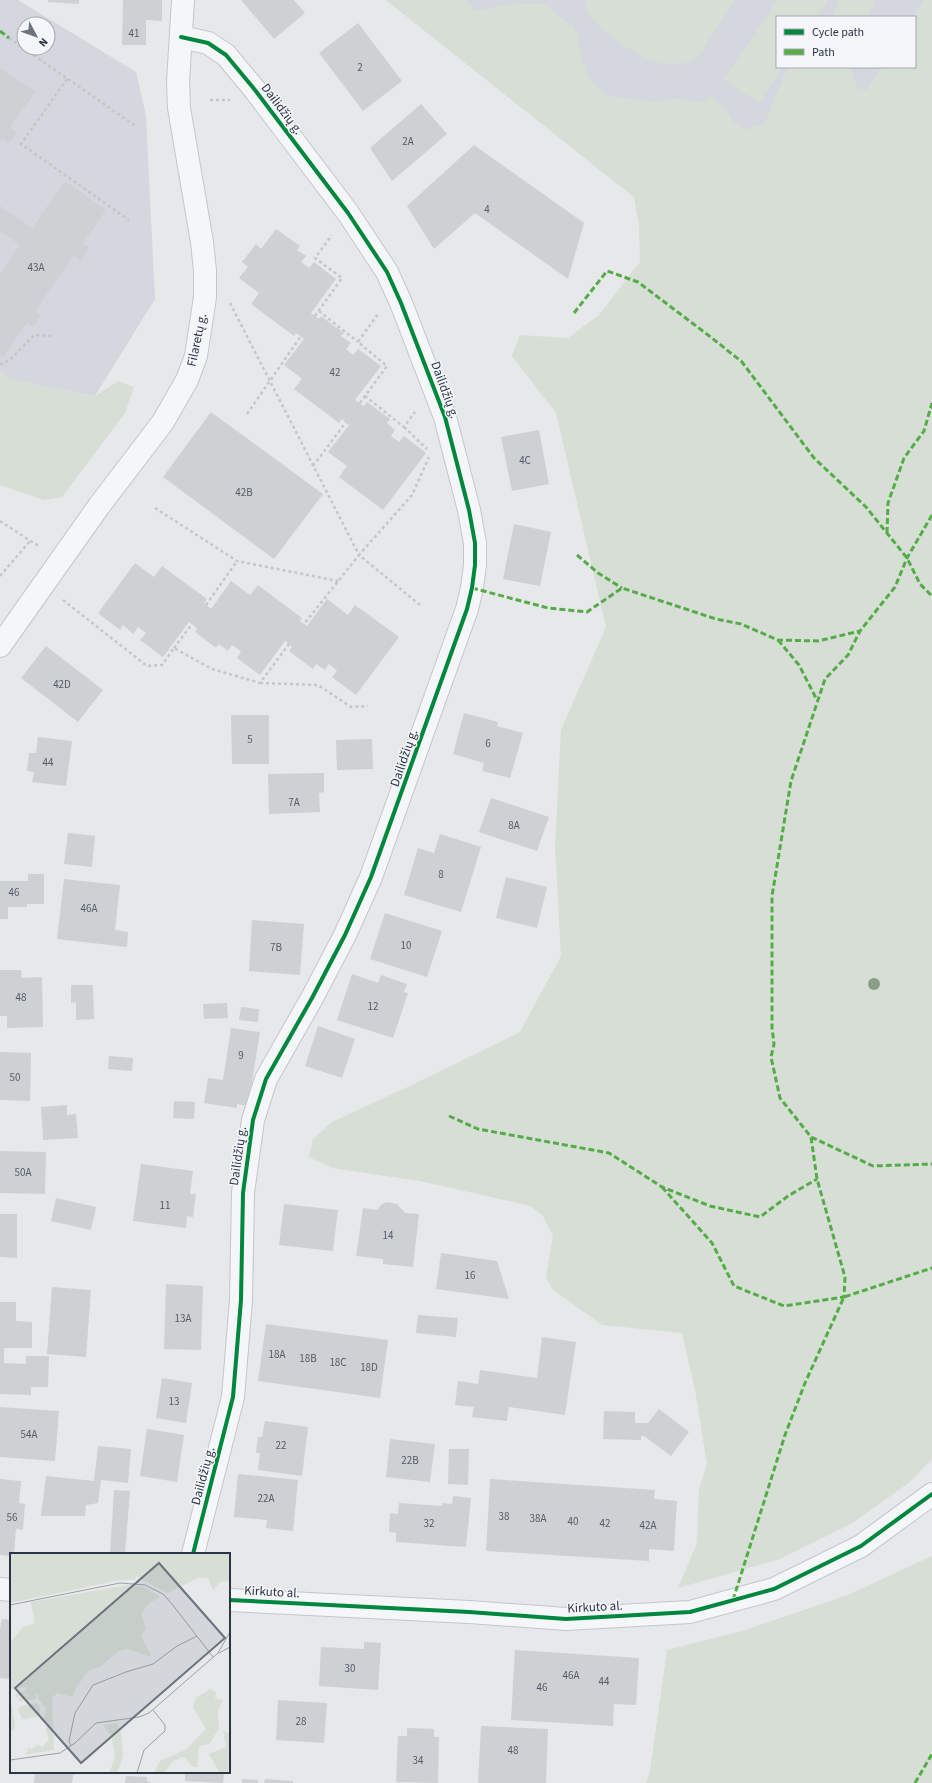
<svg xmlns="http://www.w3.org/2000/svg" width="932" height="1783" viewBox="0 0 932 1783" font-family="'Source Sans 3',sans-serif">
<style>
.built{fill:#d4d7dd;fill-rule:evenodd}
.green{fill:#d6ded6}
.building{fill:#ced0d3}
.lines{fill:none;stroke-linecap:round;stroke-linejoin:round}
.minor-casing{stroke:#c4c6c8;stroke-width:24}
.path{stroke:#c5c6ca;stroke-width:2.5;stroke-dasharray:3 3;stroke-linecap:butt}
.minor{stroke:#f5f6f7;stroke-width:22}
.quiet{stroke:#54ac47;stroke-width:3;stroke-dasharray:6 3;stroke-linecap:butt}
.cycleway-casing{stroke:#f4f6f9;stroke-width:6}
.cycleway{stroke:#00873e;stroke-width:4}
.tree{fill:#8a9e88}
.labels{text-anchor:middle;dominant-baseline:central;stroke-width:3;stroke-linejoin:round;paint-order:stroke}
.number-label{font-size:11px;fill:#545c69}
.street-label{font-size:13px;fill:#2b3445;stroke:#f4f6f9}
.inset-road{fill:none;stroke:#9ba0a8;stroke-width:1}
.view{fill:#6c737f;fill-opacity:0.15;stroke:#6c737f;stroke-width:2}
.inset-edge{fill:none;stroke:#2b3445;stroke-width:2}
</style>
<rect width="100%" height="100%" fill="#e6e8ea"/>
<path class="built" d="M0,0H18L136,72L146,116L155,299L95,396L11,380L0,372ZM24,24H48V48H24Z
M386,0H924L913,17H777V67H882L744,284Z"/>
<path class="green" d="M386,0H466L475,11L514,4H543L572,25L578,36L580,53L588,77L606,95L655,102L679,98L700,103L710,96L726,109L733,122L744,130L765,122L788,67H850L858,89L867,90L882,67H915V17H913L924,0H932V1459L910,1482L851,1524L780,1559L678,1588L697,1543L699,1489L707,1464L695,1390L682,1333L602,1325L552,1289L546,1277L553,1236L543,1216L531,1206L420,1181L332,1168L309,1157L313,1139L332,1122L414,1084L520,1032L561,956L555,845L561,730L606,627L556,413L512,356L520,335L568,338L599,315L640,262L639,227L634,197Z
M585,0H735C726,14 717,27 708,41C705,46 702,53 698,57C691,63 675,66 665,64C642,60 584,26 585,0Z
M778,0H828L817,17H777V67H783L759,103L724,80Z
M838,0H875L869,17H833Z
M0,372L11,380L95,396L118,381L134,387L125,413L62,497L44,500L0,485Z
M932,1556V1783H646L650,1771L667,1650L742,1631L848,1595Z"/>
<path class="building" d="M48,0H79V4L48,2Z
M123,0H162V21L146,20V45H122Z
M241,0H294L305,13L274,39Z
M358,23L402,81L363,111L319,53Z
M0,68L35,92L10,127L17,132L9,143L2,139L0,142Z
M421,104L447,134L392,181L370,148Z
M474,145L584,223L568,279L475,213L434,249L407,206Z
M65,181L106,210L83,243L89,248L81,260L74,255L35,311L41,315L33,327L27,323L3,357L0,355V274L20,245L0,231V206L32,228Z
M276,229L300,246L297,250L306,256L301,262L309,268L314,262L336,279L311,313L319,319L321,316L344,333L341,336L351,343L346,349L353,355L358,349L381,366L355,400L364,406L367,402L390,419L387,423L395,430L391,436L399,442L404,436L426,453L383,510L339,477L347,466L328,452L349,425L342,419L339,423L294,389L302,379L284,365L304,339L296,333L294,336L251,304L259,293L239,278L248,267L242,262L256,244L261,249Z
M211,412L323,494L274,559L163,477Z
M539,430L549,484L512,491L501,437Z
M514,524L551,532L540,586L503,579Z
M135,563L154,577L162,566L207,599L204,603L211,609L231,581L250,595L258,585L302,618L300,621L307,626L327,599L348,615L355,605L399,637L356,695L332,677L337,671L329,664L325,670L316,664L313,669L289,651L292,647L285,641L260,675L237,658L241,651L232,645L228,651L219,644L216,648L195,632L197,628L189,622L163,657L140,640L146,633L138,627L133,634L123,625L120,630L98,613Z
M46,646L103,690L78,722L21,678Z
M464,713L498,722L497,726L523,733L510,778L482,771L484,763L453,754Z
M231,715H269V764H232Z
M38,737L72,741L66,786L32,782L34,772L27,771L29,753H36Z
M372,739L373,769L337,770L336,740Z
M324,773V792L319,793L320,812L269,814L268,774Z
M491,798L549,817L537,851L479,832Z
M68,833L95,836L92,867L64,864Z
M440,834L481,847L461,912L404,895L418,848L434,853Z
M28,874H44V904H27V907H8V919H0V881H28Z
M506,877L547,887L537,928L496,918Z
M64,879L120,885L115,930L128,932L127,947L57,939Z
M385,913L442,931L427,977L370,959Z
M252,920L304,924L300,975L249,971Z
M0,970H21L22,978L42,977L43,1027L7,1028V1016H0Z
M352,974L378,983L381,975L407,984L404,992L408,993L393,1038L337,1020Z
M71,985H93L94,1019L76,1020V1002L71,1003Z
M227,1003L228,1018L204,1019L203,1004Z
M241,1007L259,1009L258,1022L239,1020Z
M318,1026L355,1039L342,1078L305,1066Z
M231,1028L260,1032L248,1106L237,1104V1108L204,1103L208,1078L223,1080Z
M0,1052L31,1053L30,1101L0,1100Z
M109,1056L133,1058L132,1071L108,1069Z
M174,1101L195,1102L194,1119L173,1118Z
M67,1105V1115L76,1114L78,1138L43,1140L41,1107Z
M0,1151L46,1152L45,1194L0,1193Z
M141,1164L193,1171L190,1194H196L193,1217L187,1216L186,1228L133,1221Z
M56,1198L96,1207L91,1230L51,1221Z
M386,1202L397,1204L405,1213L419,1214L413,1267L383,1264V1259L356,1256L363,1208L377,1210L381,1205Z
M284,1204L338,1210L333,1251L279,1245Z
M0,1214H17V1258L0,1257Z
M441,1253L497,1261L509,1299L436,1289Z
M166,1284L203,1286L201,1350L164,1349Z
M52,1287L91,1290L86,1357L47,1354Z
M0,1302H16V1321L32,1322V1348H4V1363L26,1364V1356H49L48,1387H31V1395L0,1394Z
M418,1315L458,1318L456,1337L416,1333Z
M266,1324L388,1340L380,1398L258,1381Z
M542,1337L576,1342L565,1415L509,1407L507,1421L472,1417L474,1407L455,1405L458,1381L478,1384L480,1370L537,1378Z
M162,1378L192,1383L186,1423L156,1418Z
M0,1407L59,1411L55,1461L0,1457Z
M659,1409L689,1432L671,1456L644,1436H641V1440L603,1439L604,1411L635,1412V1423H648Z
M265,1421L308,1427L302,1476L258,1470L260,1453H256L258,1437H262Z
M147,1429L184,1435L177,1482L140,1476Z
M390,1439L435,1444L430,1482L386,1477Z
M98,1446L131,1449L128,1483L101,1480L98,1503L86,1505L85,1516H41L46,1476L94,1481Z
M449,1449H469L468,1485L448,1484Z
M238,1474L298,1480L293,1531L266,1528L267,1520L234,1517Z
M0,1479L21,1481L19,1503L25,1504L23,1530L16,1529L14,1554H11V1556L0,1555Z
M490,1479L655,1490L654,1499L677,1501L674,1551L649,1549V1561L486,1551Z
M114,1490L130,1491L125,1554H110Z
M453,1496L471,1498L466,1547L396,1542V1533L389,1532L390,1513L398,1514L399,1503L442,1506V1503L452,1504Z
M2,1619L11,1620V1679L0,1678V1628Z
M364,1642L381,1643L378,1690L319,1686L321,1647L364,1649Z
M515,1650L639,1658L636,1705L614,1704L613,1726L511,1720Z
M278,1700L327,1703L324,1743L276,1740Z
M481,1726L548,1729L546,1783H478Z
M407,1728L434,1729V1737H439L438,1783L396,1782L398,1736H407Z
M35,1772H76L75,1775H73L72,1783H34Z
M185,1772H224L223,1783L185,1781Z
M126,1776L147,1777V1781L153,1783H125Z
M242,1779L258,1780V1783H242Z
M265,1779L293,1781V1783H264Z"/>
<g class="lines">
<defs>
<path id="minor" d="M181,37L208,43L226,55L255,90L348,213L387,272L401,303L445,417L469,510L475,543V565L472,588L467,609L371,877L345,935L312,998L266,1079L253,1120L243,1193L241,1300L233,1397L193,1554
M0,646L99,506L163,422L187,380L196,356L205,297V271L202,242L179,108L178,82L183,0
M0,1589L11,1590
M229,1600L469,1612L566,1619L690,1612L774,1589L861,1546L932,1494"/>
</defs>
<use href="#minor" class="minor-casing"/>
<path class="path" d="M9,38L137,127
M67,79L21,144L129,220
M210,100H230
M230,303L359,555L304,624
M319,311L358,342
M315,316L342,278L315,258L332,235
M0,363L2,364L12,358L34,335L53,336
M365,396L404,427L415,412
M360,403L387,366L358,342L378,314
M247,414L301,336
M404,427L427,449
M313,466L346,422
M155,508L237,561L338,581
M0,521L40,547
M0,576L30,541
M63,600L147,666L162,665L174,648L212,669L260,683L289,644
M206,605L237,561
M420,605L359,555L412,495L429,457
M174,648L192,624
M260,683L318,685L351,707L368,706"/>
<use href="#minor" class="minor"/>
<path class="quiet" d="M0,31L9,38
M574,313L607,271L638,282L712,338L742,362L814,458L866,507L907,558L920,584L932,596
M932,515L907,558L895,587L860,631L848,655L825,679L791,781L772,896V1028L774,1044L771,1057L780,1098L811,1137L873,1166L932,1164
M887,533L888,503L904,458L924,431L932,403
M577,555L598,573L622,588
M472,588L548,608L587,612L622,588L716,619L741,624L778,640L818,641L860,631
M778,640L799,665L817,700
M449,1116L478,1129L609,1153L662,1187L710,1206L760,1217L788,1196L817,1179
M662,1187L712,1243L734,1286L784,1306L844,1297L845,1277L817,1179L811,1137
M733,1600L785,1435L805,1383L844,1297L932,1268
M915,1783L932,1754"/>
<defs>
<path id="cycleway" d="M181,37L208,43L226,55L255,90L348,213L387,272L401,303L445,417L469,510L475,543V565L472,588L467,609L371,877L345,935L312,998L266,1079L253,1120L243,1193L241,1300L233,1397L193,1554
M229,1600L469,1612L566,1619L690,1612L774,1589L861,1546L932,1494"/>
</defs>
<use href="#cycleway" class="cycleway-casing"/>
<use href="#cycleway" class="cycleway"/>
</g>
<circle class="tree" cx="874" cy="984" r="6"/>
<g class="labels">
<g class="number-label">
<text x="134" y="33">41</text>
<text x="360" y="67">2</text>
<text x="408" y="141">2A</text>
<text x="487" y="209">4</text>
<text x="36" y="267">43A</text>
<text x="335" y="372">42</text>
<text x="525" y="460">4C</text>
<text x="244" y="492">42B</text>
<text x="62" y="684">42D</text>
<text x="250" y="739">5</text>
<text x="488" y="743">6</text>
<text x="48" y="762">44</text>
<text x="294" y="802">7A</text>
<text x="514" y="825">8A</text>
<text x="441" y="874">8</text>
<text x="14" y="892">46</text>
<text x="89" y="908">46A</text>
<text x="406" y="945">10</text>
<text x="276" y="947">7B</text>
<text x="21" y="997">48</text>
<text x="373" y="1006">12</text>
<text x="241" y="1055">9</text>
<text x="15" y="1077">50</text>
<text x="23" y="1172">50A</text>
<text x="165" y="1205">11</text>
<text x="388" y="1235">14</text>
<text x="470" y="1275">16</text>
<text x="183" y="1318">13A</text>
<text x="277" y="1354">18A</text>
<text x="308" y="1358">18B</text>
<text x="338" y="1362">18C</text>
<text x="369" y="1367">18D</text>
<text x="174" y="1401">13</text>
<text x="29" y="1434">54A</text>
<text x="281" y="1445">22</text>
<text x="410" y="1460">22B</text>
<text x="266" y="1498">22A</text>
<text x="504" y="1516">38</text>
<text x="12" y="1517">56</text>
<text x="538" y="1518">38A</text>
<text x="573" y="1521">40</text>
<text x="429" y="1523">32</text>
<text x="605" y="1523">42</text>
<text x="648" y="1525">42A</text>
<text x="350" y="1668">30</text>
<text x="571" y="1675">46A</text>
<text x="604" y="1681">44</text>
<text x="542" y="1687">46</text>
<text x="301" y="1721">28</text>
<text x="513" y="1750">48</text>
<text x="418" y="1760">34</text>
</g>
<g class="street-label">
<text transform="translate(282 109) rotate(53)">Dailidžių g.</text>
<text transform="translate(197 340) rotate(-78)">Filaretų g.</text>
<text transform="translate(445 390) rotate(70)">Dailidžių g.</text>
<text transform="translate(404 758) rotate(-71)">Dailidžių g.</text>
<text transform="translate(238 1156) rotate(-82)">Dailidžių g.</text>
<text transform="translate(203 1476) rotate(-75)">Dailidžių g.</text>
<text transform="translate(272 1592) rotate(3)">Kirkuto al.</text>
<text transform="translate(595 1607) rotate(-3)">Kirkuto al.</text>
</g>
</g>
<g transform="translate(10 1553)">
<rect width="220" height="220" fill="#e6e8ea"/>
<path d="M0,0H220V28L210,29L203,37L198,25H188L157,40L126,23L125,27H110L0,50ZM119,32L134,34L151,44L139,50L131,61L136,75L131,83L142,104L118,96L109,98L90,114L79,117L65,136L63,144L47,140L42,145L44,197L13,202L18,199L17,195L22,196L27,192L33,194L39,186L36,177L38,171L33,166L36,155L28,146L29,141L21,142H26V146L9,148V144L20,142L15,141L8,143L7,145L5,142L15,138L17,134L0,136V90L13,74L25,70L21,49ZM200,136L206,139L205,145L213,147L208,158L209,176L199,191L189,193L187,214H183L174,204L163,208L154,220H144L150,208L177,196L196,176L183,154L186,145ZM0,143L5,172L4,177L0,178ZM26,150L30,154V163L10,167L12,166L8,157L11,153ZM107,170L111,179L113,203L107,220H99L105,205L104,197L101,183L93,172ZM213,178L220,181L218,220H210L199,201L216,194Z" fill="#d6ded6"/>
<path class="inset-road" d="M0,52L110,30L135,32L153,41L162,51L203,104M209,100L220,94M61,193L59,188L65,160L83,132L116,119L143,111L167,93L187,83M0,207L50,200L65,190L86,170L129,164L139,160L208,100L220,79M127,220L134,197L155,178V172L143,157"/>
<path class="view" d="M149,10L215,85L71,210L5,135Z"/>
<rect width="220" height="220" class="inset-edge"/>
</g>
<rect x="776" y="16" width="140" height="52" fill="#f4f6f9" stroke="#a4a8b1"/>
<rect x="784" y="29" width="20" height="6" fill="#00873e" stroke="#a4a8b1"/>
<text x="812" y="36" font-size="12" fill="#2b3445">Cycle path</text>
<rect x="784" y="49" width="20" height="6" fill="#54ac47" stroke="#a4a8b1"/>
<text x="812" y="56" font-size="12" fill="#2b3445">Path</text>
<g transform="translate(36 36) rotate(131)"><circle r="19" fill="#f4f6f9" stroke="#a4a8b1"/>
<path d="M0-3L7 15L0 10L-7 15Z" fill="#6c737f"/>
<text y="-6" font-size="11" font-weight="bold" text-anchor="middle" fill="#2b3445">N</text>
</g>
</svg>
